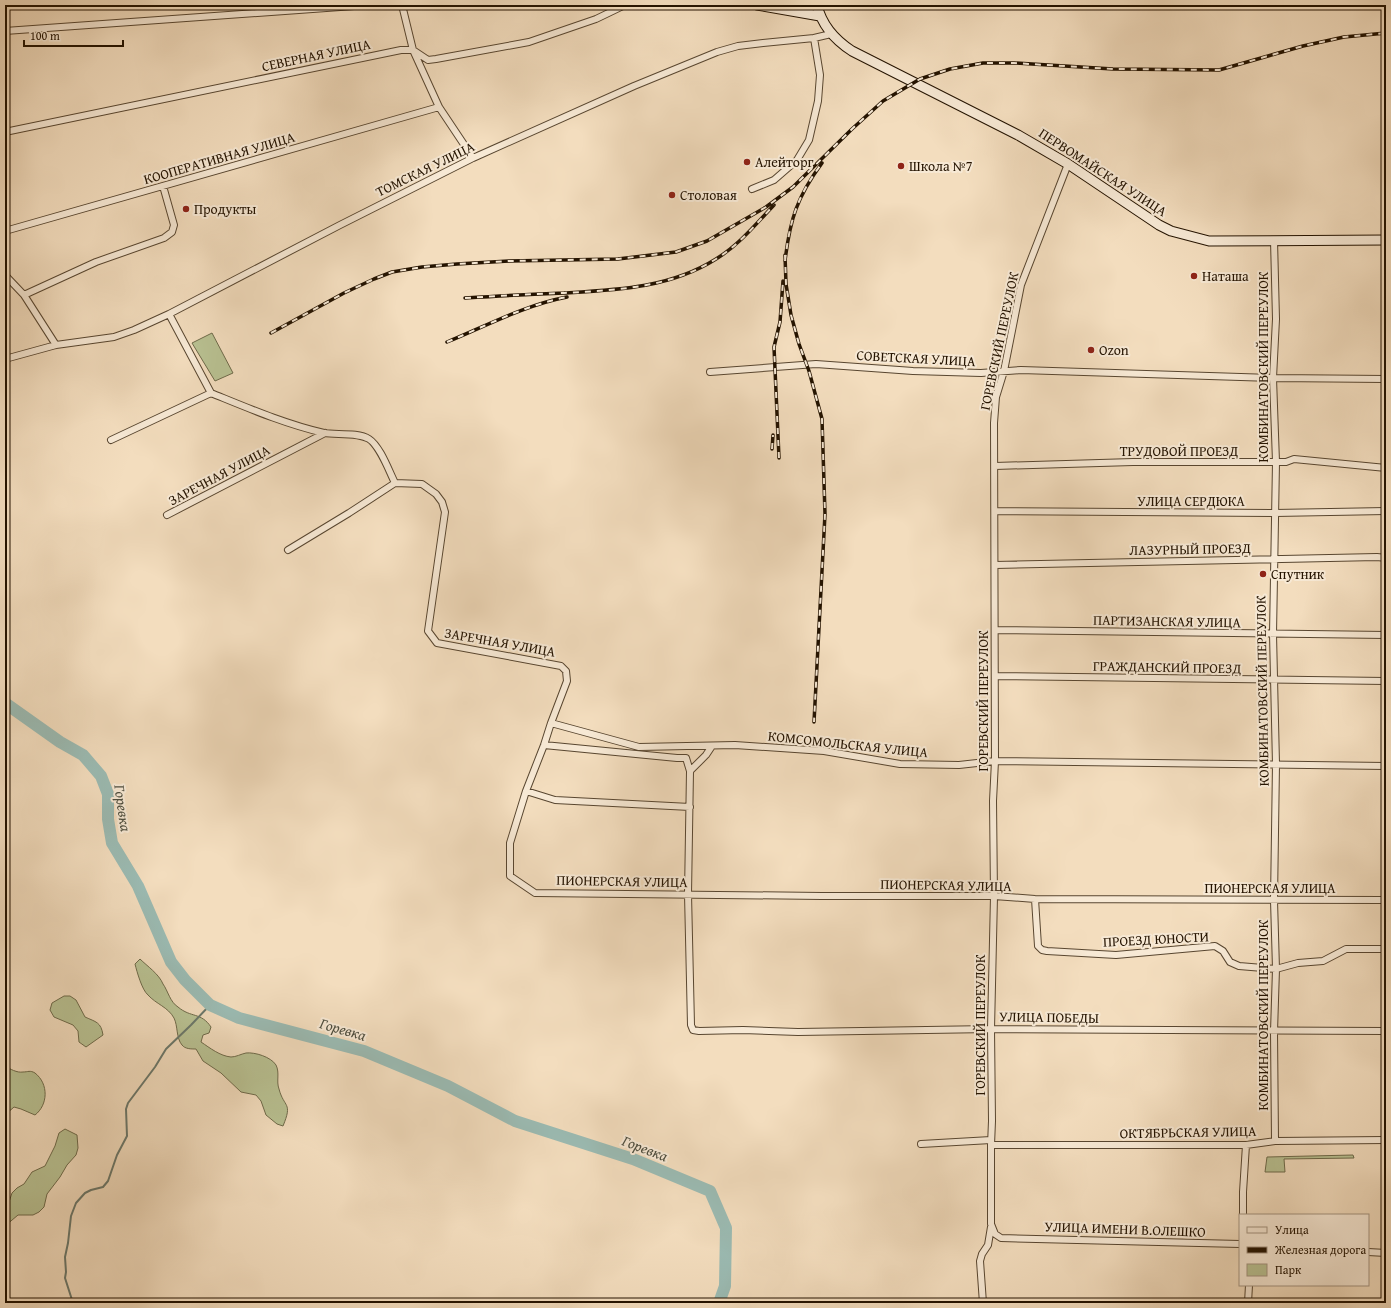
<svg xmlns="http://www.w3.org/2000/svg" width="1391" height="1308" viewBox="0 0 1391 1308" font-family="'Gentium Book Plus',serif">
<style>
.green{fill:#b9c293;stroke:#6e6a4a}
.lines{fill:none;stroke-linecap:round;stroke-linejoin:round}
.stream{stroke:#6b786b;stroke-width:2}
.river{stroke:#9bbbb3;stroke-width:12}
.street-casing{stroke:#584630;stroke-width:8}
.secondary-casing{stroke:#241300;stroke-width:11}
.street{stroke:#f7e9d5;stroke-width:6}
.secondary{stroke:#f7e9d5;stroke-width:9}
.rail-casing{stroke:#241300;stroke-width:3.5}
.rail{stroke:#f7e9d5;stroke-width:2;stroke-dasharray:6;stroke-linecap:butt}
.poi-dot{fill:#8f2418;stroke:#f7e9d5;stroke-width:1.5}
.labels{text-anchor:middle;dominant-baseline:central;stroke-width:4;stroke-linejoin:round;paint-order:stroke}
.street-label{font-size:14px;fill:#241300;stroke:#f7e9d5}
.poi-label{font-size:14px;fill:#241300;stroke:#f7e9d5;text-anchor:start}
.water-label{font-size:15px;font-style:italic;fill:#4e4e3f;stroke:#f7e9d5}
</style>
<rect width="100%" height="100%" fill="#f3ddbe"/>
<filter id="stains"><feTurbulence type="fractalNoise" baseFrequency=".005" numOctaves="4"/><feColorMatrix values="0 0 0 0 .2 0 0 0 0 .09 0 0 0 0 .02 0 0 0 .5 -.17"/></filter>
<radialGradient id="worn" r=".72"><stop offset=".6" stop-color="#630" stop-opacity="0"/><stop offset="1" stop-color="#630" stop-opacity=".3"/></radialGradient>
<path class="green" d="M212,333L233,373L215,381L192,343Z
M140,959C147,966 159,974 163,984C168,991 170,1002 178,1007C191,1018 201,1012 211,1027L209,1033L203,1035L201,1042C210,1048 220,1056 231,1057C236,1057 241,1054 246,1053C255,1052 271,1057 276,1065C280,1073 276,1081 279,1089C284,1108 293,1102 283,1126L277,1124L266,1115L261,1101L256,1095L241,1092L221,1073L203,1061L196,1049C191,1049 185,1049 182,1045C176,1038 178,1026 174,1018C168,1007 156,1004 148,995C142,990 137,972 135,964Z
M64,996H70L76,1000L85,1017C96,1022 101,1022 103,1035L86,1047L79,1042L78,1031L73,1025L54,1017L50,1010L52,1003Z
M5,1066C10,1069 17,1073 23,1072C28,1072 30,1070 35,1073C49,1084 48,1105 35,1115L21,1109L14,1107L5,1115Z
M65,1129L77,1135L78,1148L76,1155L67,1165L60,1177L47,1194L44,1207L39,1212L33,1215H18L5,1226V1214L12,1193L17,1188L24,1184L32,1172L45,1166L55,1146L59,1133Z
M1353,1155L1354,1158L1284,1159L1285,1172H1265L1267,1157Z"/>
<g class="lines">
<path class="stream" d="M73,1303L65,1278L66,1272L65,1257L68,1243L71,1216L76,1203L85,1193L91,1190L103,1187L108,1181L117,1155L127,1136L126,1109L128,1103L155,1067L166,1049L191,1025L210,1005"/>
<path class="river" d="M5,703L60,742L83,755L101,776L108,794V819L112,843L138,886L171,962L185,980L210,1005L239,1018L364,1051L448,1086L515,1121L633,1159L710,1191L726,1228L725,1286L719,1303"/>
<defs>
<path id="street" d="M402,5L413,50L439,107L473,158
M5,31L368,5
M5,132L401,50H413L428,60L436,59L529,42L596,19L625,5
M1068,164L1021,285L1004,371L996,397L994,423L995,761L993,801L994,896L991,1029L992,1121L991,1145V1224L995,1234L1001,1238L1240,1244
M752,189L774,180L797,160L809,140L818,101L820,75L814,38L831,34
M5,231L439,107
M1274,240L1276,319L1273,378L1276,462L1273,634L1276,764L1274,900L1276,969L1274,1032L1275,1141
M5,275L24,295L56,345
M24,295L96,262L164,238L172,232L174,225L163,186
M169,314L211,393C248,408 285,424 324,433C336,435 358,432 369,439C380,446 389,471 395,483
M5,359L56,345L114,337L134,330L169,314L340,225L473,158L634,86L717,52L738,46L763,43L814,38
M710,372L816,364L913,371L981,373L1021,370L1273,378L1386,379
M111,440L211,393
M995,466L1133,462H1286L1294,459L1386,468
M995,511L1275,513L1386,511
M167,515L325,433
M288,550L349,513L395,483L422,484L436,494L442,502L445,512L428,631L437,643L561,666L566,671L567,681L551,723L544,745L526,791L510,843V876L535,893L822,896H994L1035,899L1386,900
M995,565L1377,557L1386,558
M995,630L1386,635
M995,676L1386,681
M551,723L639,747L735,745L824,751L900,764L959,765L995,761L1386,766
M544,745L677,758H686L690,771
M712,746L706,755L690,771L688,894L691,1025L693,1030L699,1031L743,1030L798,1032L991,1029L1386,1031
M526,791L555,800L690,807
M1035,899L1038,946L1042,950L1047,951L1116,955L1215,946L1223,951L1230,962L1239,966L1276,969L1298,963L1323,961L1346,949H1386
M921,1144L991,1140
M991,1145H1246L1275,1141L1386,1140
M1243,1215V1192L1246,1145
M1368,1252L1386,1253
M983,1303L980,1261L982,1254L988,1245L991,1227
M1248,1303L1249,1285"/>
<path id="secondary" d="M757,5L820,16
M817,5C822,26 835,40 852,51L1018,135L1068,164L1159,225L1171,231L1209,241L1386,240"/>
</defs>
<use href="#street" class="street-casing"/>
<use href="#secondary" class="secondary-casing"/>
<use href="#street" class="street"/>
<use href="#secondary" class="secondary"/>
<defs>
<path id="rail" d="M1165,5L1241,8H1386
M785,255L786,284L791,315L799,344L809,371L822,419L825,514L814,722
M785,261C790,219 797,197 822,163
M465,298C498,296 531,294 564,293C617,290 670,288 716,259C739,245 756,224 774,205
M271,333L344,293L374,279L392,272L422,267L457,264L509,261L618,259L676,252L707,241L766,207L793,187L852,129L883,101L920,79L950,69L983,63H1014L1113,69L1219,70L1303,46L1344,37L1386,33
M447,342C486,326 525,305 567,297
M772,449L773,435
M779,458L774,347L780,322L783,281"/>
</defs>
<use href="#rail" class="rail-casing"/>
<use href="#rail" class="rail"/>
</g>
<g class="poi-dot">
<circle cx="747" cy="162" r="4"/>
<circle cx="901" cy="166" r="4"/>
<circle cx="672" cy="195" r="4"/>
<circle cx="186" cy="209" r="4"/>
<circle cx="1194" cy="276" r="4"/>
<circle cx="1091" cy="350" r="4"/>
<circle cx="1263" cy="574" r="4"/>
</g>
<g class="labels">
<g class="street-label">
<text transform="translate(316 55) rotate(-12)">СЕВЕРНАЯ УЛИЦА</text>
<text transform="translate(219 158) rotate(-16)">КООПЕРАТИВНАЯ УЛИЦА</text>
<text transform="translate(425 169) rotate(-26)">ТОМСКАЯ УЛИЦА</text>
<text transform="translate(1103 172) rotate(33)">ПЕРВОМАЙСКАЯ УЛИЦА</text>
<text transform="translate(999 341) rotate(-78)">ГОРЕВСКИЙ ПЕРЕУЛОК</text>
<text transform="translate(916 358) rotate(3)">СОВЕТСКАЯ УЛИЦА</text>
<text transform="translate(1263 367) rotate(-90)">КОМБИНАТОВСКИЙ ПЕРЕУЛОК</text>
<text x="1179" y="451">ТРУДОВОЙ ПРОЕЗД</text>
<text transform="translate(219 475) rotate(-28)">ЗАРЕЧНАЯ УЛИЦА</text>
<text x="1191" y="501">УЛИЦА СЕРДЮКА</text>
<text transform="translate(1190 549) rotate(-1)">ЛАЗУРНЫЙ ПРОЕЗД</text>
<text transform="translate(1167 621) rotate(1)">ПАРТИЗАНСКАЯ УЛИЦА</text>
<text transform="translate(500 642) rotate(10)">ЗАРЕЧНАЯ УЛИЦА</text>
<text transform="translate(1167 667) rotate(1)">ГРАЖДАНСКИЙ ПРОЕЗД</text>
<text transform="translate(1262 691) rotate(-91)">КОМБИНАТОВСКИЙ ПЕРЕУЛОК</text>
<text transform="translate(983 701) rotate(-90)">ГОРЕВСКИЙ ПЕРЕУЛОК</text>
<text transform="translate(848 744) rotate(6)">КОМСОМОЛЬСКАЯ УЛИЦА</text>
<text transform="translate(622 881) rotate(1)">ПИОНЕРСКАЯ УЛИЦА</text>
<text transform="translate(946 885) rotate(1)">ПИОНЕРСКАЯ УЛИЦА</text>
<text x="1270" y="888">ПИОНЕРСКАЯ УЛИЦА</text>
<text transform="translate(1156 939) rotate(-3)">ПРОЕЗД ЮНОСТИ</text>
<text transform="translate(1263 1015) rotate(-90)">КОМБИНАТОВСКИЙ ПЕРЕУЛОК</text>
<text transform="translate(1049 1017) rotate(1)">УЛИЦА ПОБЕДЫ</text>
<text transform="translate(980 1025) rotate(-90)">ГОРЕВСКИЙ ПЕРЕУЛОК</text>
<text transform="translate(1188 1132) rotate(-1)">ОКТЯБРЬСКАЯ УЛИЦА</text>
<text transform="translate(1125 1229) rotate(2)">УЛИЦА ИМЕНИ В.ОЛЕШКО</text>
</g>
<g class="poi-label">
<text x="755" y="162">Алейторг</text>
<text x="909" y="166">Школа №7</text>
<text x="680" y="195">Столовая</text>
<text x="194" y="209">Продукты</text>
<text x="1202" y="276">Наташа</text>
<text x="1099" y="350">Ozon</text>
<text x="1271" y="574">Спутник</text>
</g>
<g class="water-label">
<text transform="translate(123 808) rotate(82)">Горевка</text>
<text transform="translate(343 1029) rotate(16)">Горевка</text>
<text transform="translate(645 1148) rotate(21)">Горевка</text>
</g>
</g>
<rect width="1391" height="1308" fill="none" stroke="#f3ddbe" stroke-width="20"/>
<rect x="6" y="6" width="1379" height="1296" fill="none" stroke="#241300" stroke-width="2"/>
<rect x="10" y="10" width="1371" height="1288" fill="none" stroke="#241300"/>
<rect x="1239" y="1214" width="130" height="72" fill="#f7e9d5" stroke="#a39380"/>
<rect x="1247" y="1227" width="20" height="6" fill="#f7e9d5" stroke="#a39380"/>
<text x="1275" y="1234" font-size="12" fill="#241300">Улица</text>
<rect x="1247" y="1247" width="20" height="6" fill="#241300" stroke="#a39380"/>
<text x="1275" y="1254" font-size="12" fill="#241300">Железная дорога</text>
<rect x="1247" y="1264" width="20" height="12" fill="#b9c293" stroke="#a39380"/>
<text x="1275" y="1274" font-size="12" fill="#241300">Парк</text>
<path d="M24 40v6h99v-6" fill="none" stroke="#241300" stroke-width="2"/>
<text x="30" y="40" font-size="12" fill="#241300" stroke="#f7e9d5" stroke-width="3" paint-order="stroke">100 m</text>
<rect width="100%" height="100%" filter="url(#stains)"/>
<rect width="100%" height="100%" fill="url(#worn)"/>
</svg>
